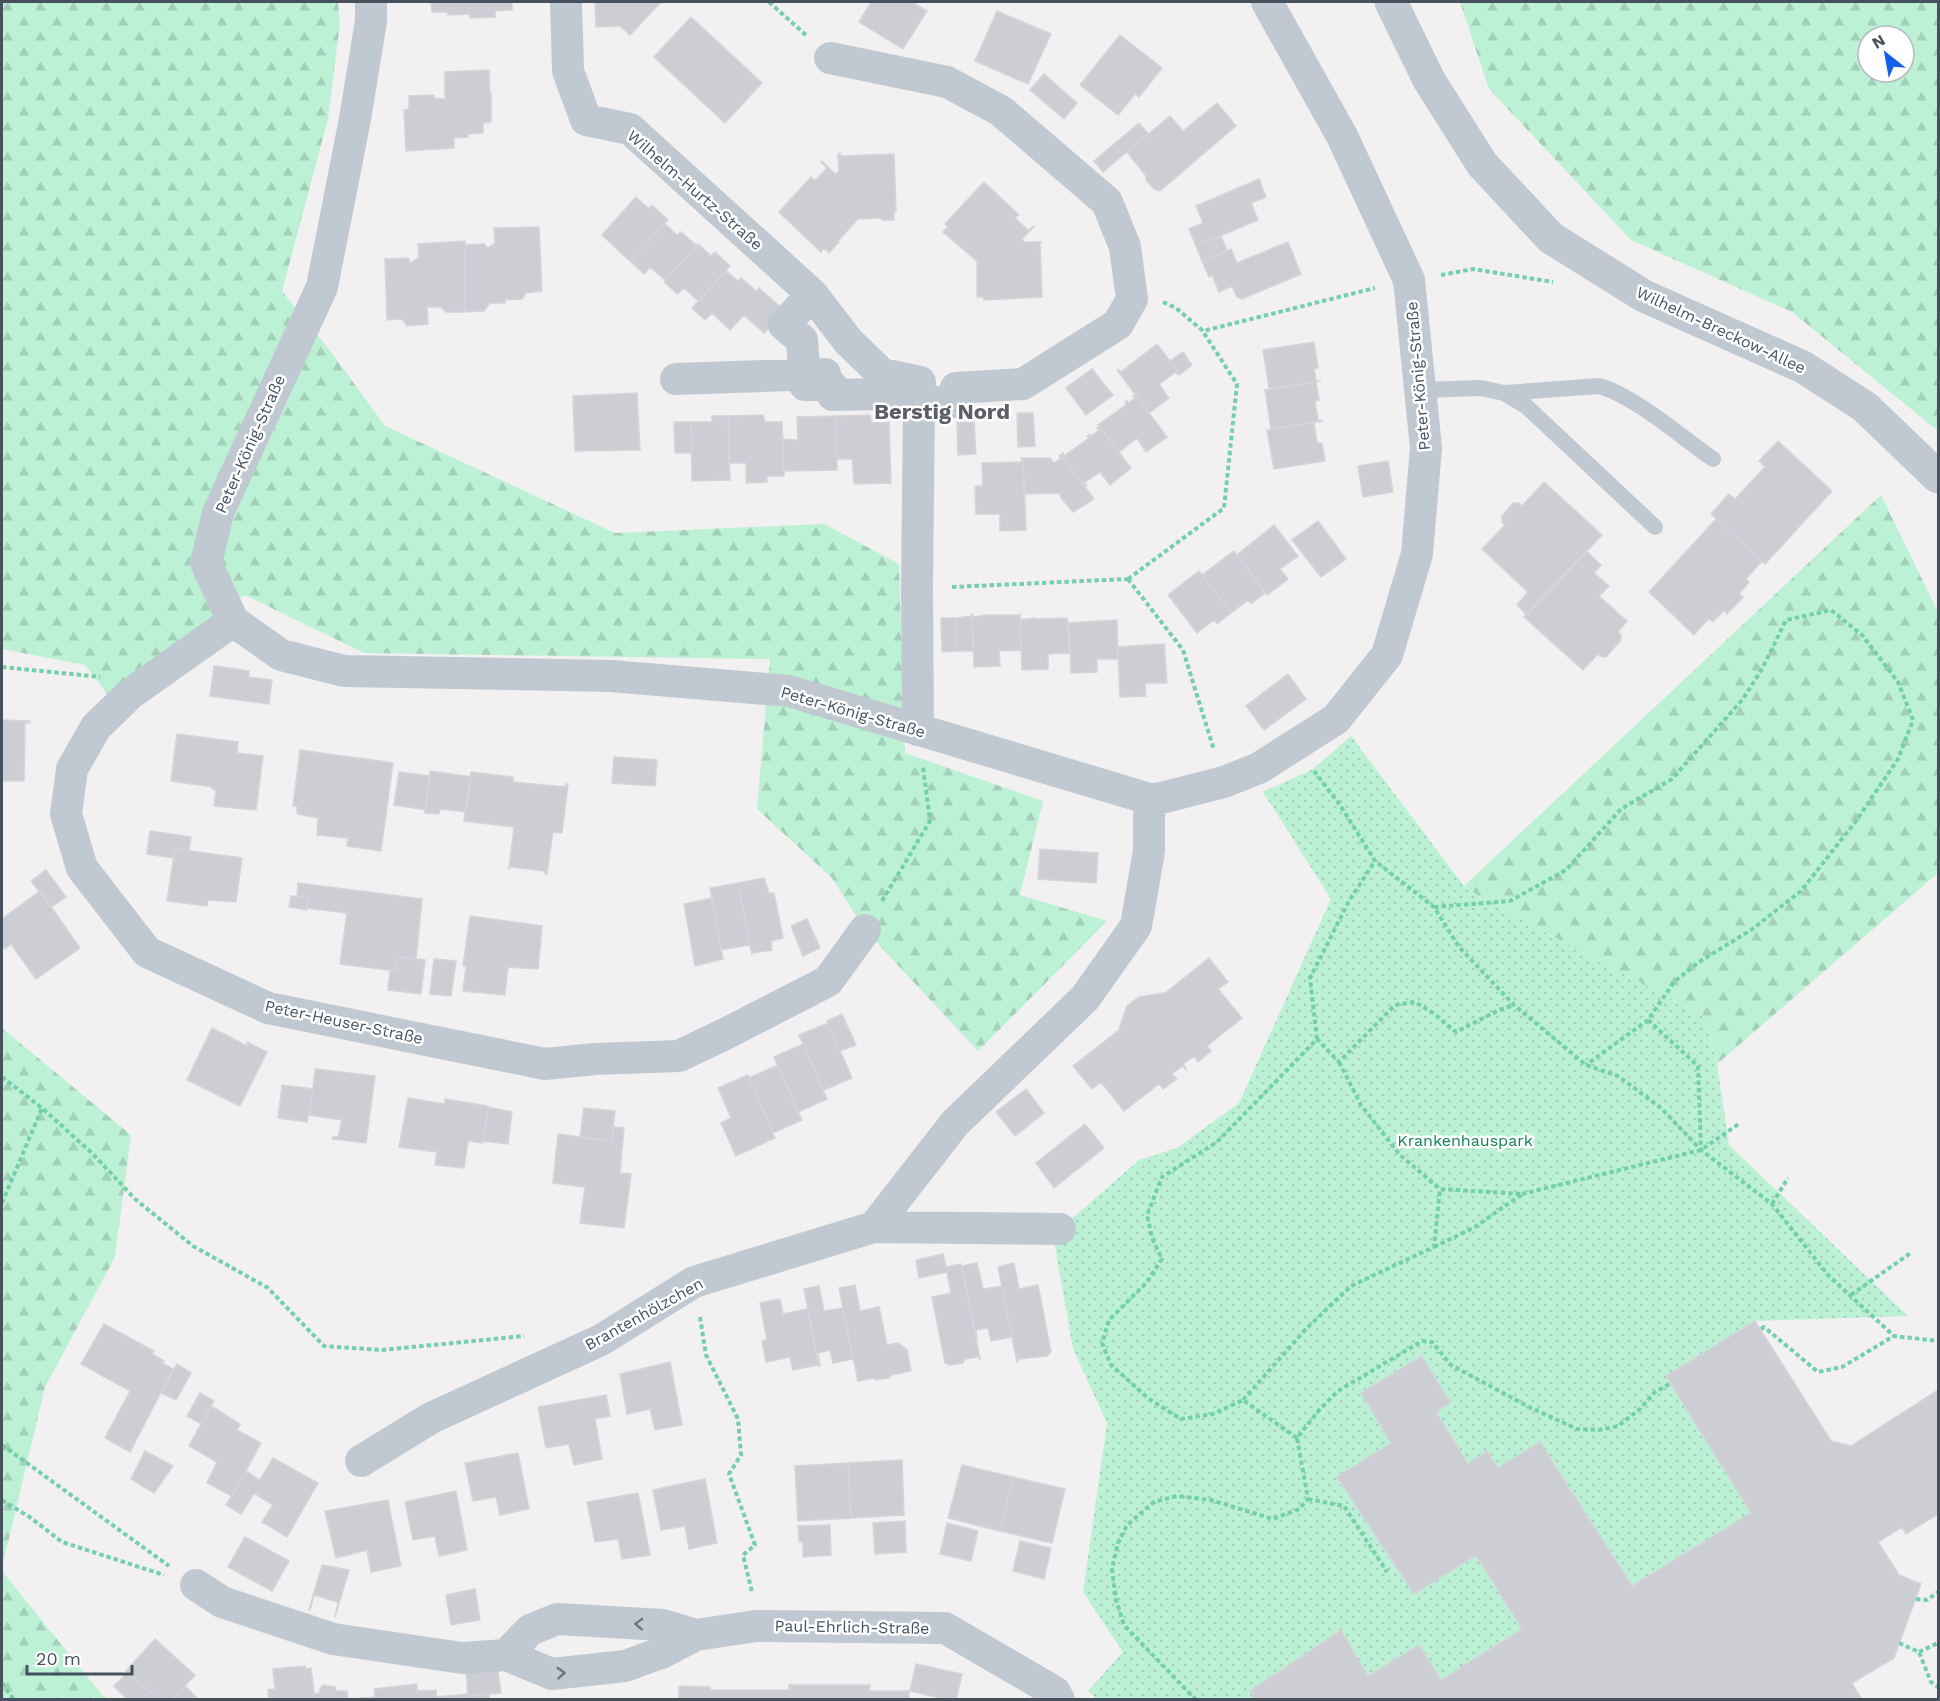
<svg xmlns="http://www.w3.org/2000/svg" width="1940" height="1701" viewBox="0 0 1940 1701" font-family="'Work Sans',sans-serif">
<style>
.forest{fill:url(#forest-firs);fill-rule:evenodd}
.park{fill:url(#park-dots)}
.building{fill:#ccced4;stroke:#d4d5db;stroke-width:1.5}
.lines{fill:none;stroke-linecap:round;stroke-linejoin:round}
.path{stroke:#74d0aa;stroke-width:4;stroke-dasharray:4.5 3;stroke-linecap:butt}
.service{stroke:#c0c9d2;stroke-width:16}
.minor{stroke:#c0c9d2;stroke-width:32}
.tertiary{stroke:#c0c9d2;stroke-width:33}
.oneway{stroke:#6b7581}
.labels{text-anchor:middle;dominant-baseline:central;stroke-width:5;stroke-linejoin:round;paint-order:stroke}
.street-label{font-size:16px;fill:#47515e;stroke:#fff}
.park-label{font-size:16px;fill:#158255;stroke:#fff}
.district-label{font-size:22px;font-weight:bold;fill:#5c5f65;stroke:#fff}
</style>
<defs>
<pattern id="forest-firs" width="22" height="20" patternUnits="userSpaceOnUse" patternTransform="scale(1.5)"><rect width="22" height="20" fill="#bdf1d5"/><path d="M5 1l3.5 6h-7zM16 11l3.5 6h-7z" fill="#a4d0b9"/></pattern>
<pattern id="park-dots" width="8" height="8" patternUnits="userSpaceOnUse" patternTransform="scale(1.5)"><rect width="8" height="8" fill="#bdf1d5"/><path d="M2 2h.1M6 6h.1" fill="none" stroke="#a4d0b9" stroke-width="1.8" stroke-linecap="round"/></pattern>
</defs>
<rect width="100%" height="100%" fill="#f2f0f0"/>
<path class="forest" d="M2,2H338L340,23L328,119L282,291L331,352L385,426L615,533L824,524L899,564L905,753L1043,801L1020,895L1107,921L978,1051L865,930L832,878L757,809L770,659L364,653L245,595L108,695L85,665L2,649Z
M1460,2H1938V431L1792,312L1631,240L1489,89ZM1868,36H1904V72H1868Z
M1881,495L1938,612V873L1717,1064L1705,1017L1486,901L1464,886Z
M2,1028L131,1135L115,1257L45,1387L2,1568Z
M2,1571L102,1695L109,1699H2Z"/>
<path class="park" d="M1351,736L1464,886L1486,901L1705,1017L1717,1064L1729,1145L1908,1316L1756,1321L1666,1376L1751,1513L1632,1586L1540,1442L1498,1468L1487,1451L1468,1464L1436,1412L1450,1403L1422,1356L1361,1393L1391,1443L1337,1477L1414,1594L1476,1555L1522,1629L1441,1680L1368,1676L1341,1630L1250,1691L1255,1699H1097L1088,1691L1123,1652L1083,1592L1107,1423L1073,1349L1053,1235L1139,1160L1177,1148L1239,1103L1331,899L1263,792L1313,769Z"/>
<path class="building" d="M431,2H512V10L495,11V17L470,18L469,14L448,15V12H432Z
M595,2H661L630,35L620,26L596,27Z
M871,2H912L927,11L903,49L859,22Z
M997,11L1051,34L1028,84L975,61Z
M691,17L762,83L725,123L654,57Z
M1120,35L1162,68L1139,97L1135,94L1118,115L1080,85Z
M489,70L490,93H491V122L483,123V133L468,134V137L454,138V148L406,151L404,110L409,109V96L434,95V98L445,99V72Z
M1044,74L1077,103L1064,119L1030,90Z
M1217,103L1236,126L1160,191L1154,189L1146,180V176L1127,152L1170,116L1183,131Z
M1139,123L1148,134L1103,172L1094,161Z
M840,153V156L894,154L896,212H894V220H882L881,218L858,219L838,241L839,242L829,253L824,248L821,252L779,212L811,177L815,181L827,168L821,162L822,161L835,174L839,172L838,154Z
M1259,179L1266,197L1251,203L1258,220L1196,246L1189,229L1203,223L1196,206Z
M984,182L1019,215L1015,218L1028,230L1035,226L1022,239L1024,242H1042L1040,243L1042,297L984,300V297H977V261L943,232L948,227L945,224Z
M636,197L649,209L652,205L668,220L630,261L602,235Z
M665,224L677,235L681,232L697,246L665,280L650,267L644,274L630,261Z
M539,227L542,291L526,293L522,299L505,300V303H490L484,311L465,312V245L484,244L488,248L495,243L494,228Z
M1221,236L1227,250L1202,261L1196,246Z
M465,241V312H446L441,307H427L428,324L407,326L402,319L387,320L385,259L408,258L411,263L419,257L418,244Z
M1288,242L1301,274L1242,299L1237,297L1232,286L1219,292L1212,275L1209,277L1202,261L1231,249L1237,263Z
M698,244L711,256L715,252L730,266L698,301L684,288L678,294L664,282Z
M726,271L738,281L741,278L757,292L759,288L785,311L764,333L744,315L730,330L712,313L705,320L692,308Z
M1314,342L1318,368H1314L1316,381H1321L1269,389L1263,350Z
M1157,344L1180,374L1178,375L1176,372L1159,384L1169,398L1149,413L1117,370L1118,369L1121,372Z
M1183,352L1192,365L1180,374L1170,361Z
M1092,369L1113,395L1086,415L1066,388Z
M1316,382L1319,400L1315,401L1318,420L1323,421L1271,429L1265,390Z
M637,393L640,450L575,451L573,396Z
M1135,394L1167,437L1146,452L1137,438L1119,452L1098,425L1126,405L1125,402L1127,401L1128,403L1135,398L1133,396Z
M1017,413H1033L1035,446L1018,447Z
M763,415L765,422H782L784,476H767V482L746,483V463H729L728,416Z
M870,415L872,423L889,422L891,483L854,484L852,459H837L835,416Z
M712,416H728L730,480L692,481L691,422H712Z
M835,416L837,470L784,471L782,439L798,440L797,417Z
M674,422H691L692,453H675Z
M957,422H974L976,454L958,455Z
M1314,422L1317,443H1322L1325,461L1274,469L1267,430Z
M1100,427L1131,468L1110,485L1100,472L1084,483L1087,485L1085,487L1061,455L1063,453L1064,456L1089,438L1087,436L1090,434L1091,436L1099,430L1097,428Z
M1778,441L1832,491L1765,564L1711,514L1729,494L1735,499L1765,467L1759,461Z
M1061,455L1094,499L1073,512L1061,498L1060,493L1024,494L1023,458H1050L1054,463L1061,458L1059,456Z
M1021,458H1023L1026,530L1000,531V514H976L975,486H983L982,463L1022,462Z
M1388,461L1393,492L1363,497L1358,466Z
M1544,482L1602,535L1527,615L1517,605L1528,592L1482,549L1505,525L1502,522V516L1513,503H1519L1522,506Z
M1716,519L1762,561L1746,579L1749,582L1739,594L1743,597L1727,614L1724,610L1713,622L1709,618L1694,635L1649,592Z
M1318,521L1346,559L1321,577L1292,540Z
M1274,525L1298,556L1280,569L1288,579L1267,595L1237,555Z
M1234,551L1265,593L1251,604L1248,600L1231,613L1202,575Z
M1586,551L1601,565L1594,573L1609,586L1599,596L1627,621L1618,632L1621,635V640L1606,657L1600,656L1598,654L1583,670L1524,617Z
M1199,571L1231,613L1217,624L1214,620L1197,633L1168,595Z
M972,613L974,617L986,615H1019L1020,614L1021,650L999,651L1000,666L974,667Z
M972,616L974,651H957L956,618Z
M1067,617L1070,653L1048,654V669L1022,670L1020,620L1035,618V619L1067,618Z
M941,618H956L957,651L942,652Z
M1117,620L1118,659H1097V672L1071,673L1069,623Z
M1164,643L1167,683H1145L1146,696L1120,697L1118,647L1164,644Z
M214,666L249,671V677L272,680L269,704L210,696Z
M1288,674L1306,699L1264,730L1246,706Z
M2,720L30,721V723H25L24,781H2Z
M177,734L238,742L237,753L263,756L256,810L214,806L216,790L212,789L213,787L171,781Z
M300,750L393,763L381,851L347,846L348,838L317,835L318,818L297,814V806H293Z
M614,757L657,760L655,786L612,783Z
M430,771L471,777L466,812L440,809L439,814L425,813Z
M399,772L430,776L426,810L394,805Z
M471,772L513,777V782L566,787V784H568L562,833L553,832L547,874H545V871L511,867L509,869L514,827L464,821Z
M150,831L191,837L189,851L175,849L173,858L147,854Z
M175,849L242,858L236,902L208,900L207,906L167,901Z
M1040,849L1098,853L1096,883L1038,879Z
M46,870L66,897L51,907L31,881Z
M764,878L769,893H774L783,938L771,941L772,950L752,953V955L738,883Z
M298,883L422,899L416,959L397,957L396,971L340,964L347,913L307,908L308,897H297Z
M738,883L750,945L721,950L710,888Z
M40,891L80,948L36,979L11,944L5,949L2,945V919Z
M291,896L308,897L307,910L289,907Z
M712,898L723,959L695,966L684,904Z
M470,916L542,926L538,969L508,967L505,995L463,991L466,966H463Z
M807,919L820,948L803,956L791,926Z
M397,957L425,960L421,994L388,990L390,970L396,971Z
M1209,958L1228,982L1218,989L1242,1018L1207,1046L1211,1051L1198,1062L1194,1056L1183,1064L1187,1070L1182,1066L1172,1074L1177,1079L1163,1089L1159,1084L1124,1111L1101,1082L1092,1089L1073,1066L1119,1030L1127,1006L1139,997L1163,993L1164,994Z
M434,959L456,961L451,996L430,994Z
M842,1014L856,1045L840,1051L827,1021Z
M828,1023L852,1078L824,1090L799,1035Z
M212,1028L247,1046V1042L267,1052L240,1106L187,1080Z
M803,1044L827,1099L798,1112L774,1057Z
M778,1065L802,1120L773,1133L749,1078Z
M315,1069L375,1076L366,1143L332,1139L333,1137H338L342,1120L310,1115Z
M748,1075L775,1138L736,1156L721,1123L731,1118L718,1088Z
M282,1085L313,1089L307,1122L278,1118Z
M1026,1089L1044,1113L1015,1136L996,1112Z
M408,1098L445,1104V1099L488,1106L483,1143L468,1141L464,1168L435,1165L437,1152L399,1147Z
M488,1107L512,1112L508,1144L483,1141Z
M584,1108L615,1111L612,1141L580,1137Z
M1085,1124L1104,1148L1054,1188L1036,1163Z
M613,1127L624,1128L620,1173L631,1174L624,1228L580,1223L585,1187L553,1183L558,1134L612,1141Z
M943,1254L946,1267L961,1264L980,1359L978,1357L965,1359L963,1363L950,1365L945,1363L932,1297L951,1293L947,1272L919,1278L916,1260Z
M977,1263L983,1289L1002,1286L1012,1337L991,1341L988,1328L976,1330L977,1342L962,1266Z
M1014,1263L1019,1289L1038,1285L1051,1352L1047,1356L1018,1359V1362H1017L998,1267Z
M855,1285L860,1311L879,1307L887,1345L898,1343L907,1350L911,1371L891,1375L889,1378L876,1380L873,1378L858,1381L839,1288Z
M819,1286L824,1311L843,1308L853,1359L833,1363L830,1350L818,1353L820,1366H819L804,1289Z
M780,1299L783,1314L807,1309L819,1365L793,1370L790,1357L766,1362L762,1341L767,1340L760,1303Z
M1755,1321L1831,1441L1851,1446L1938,1390V1514L1906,1534L1902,1527L1878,1542L1899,1575L1921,1584L1894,1658L1852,1683L1862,1700H1255L1250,1691L1341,1630L1368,1676L1419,1645L1441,1680L1522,1629L1476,1555L1414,1594L1337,1477L1391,1443L1361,1393L1422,1356L1450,1403L1436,1412L1468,1464L1487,1451L1498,1468L1540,1442L1632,1586L1751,1513L1666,1376Z
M104,1324L154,1351L152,1354L164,1361L162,1363L173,1369L130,1452L105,1438L130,1391L81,1364Z
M670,1362L682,1425L655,1430L650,1409L627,1414L620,1374Z
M177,1364L191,1373L176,1400L161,1393Z
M200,1393L214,1401L201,1424L187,1416Z
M606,1395L610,1416L595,1419L602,1459L574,1465L569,1444L546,1448L538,1407Z
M211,1406L240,1424L237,1430L261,1443L232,1496L207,1483L217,1462L189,1446Z
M145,1451L173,1466L154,1493L131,1479Z
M518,1453L529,1509L500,1515L496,1497L473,1501L465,1463Z
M273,1458L318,1483L287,1537L262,1522L273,1505L254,1493L241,1514L226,1505L246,1471L260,1480Z
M902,1460L904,1515L851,1518L848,1463Z
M848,1463L851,1518L798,1521L795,1466Z
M962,1465L1013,1477L1000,1531L948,1518Z
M1013,1477L1065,1489L1052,1543L1000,1531Z
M705,1479L717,1543L689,1549L685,1526L661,1530L653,1490Z
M456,1491L467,1550L439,1556L435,1536L413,1540L405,1502Z
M638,1493L650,1555L622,1559L618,1539L595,1542L587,1502Z
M388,1500L401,1566L371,1572L367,1550L336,1558L325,1511Z
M905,1521L906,1552L875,1554L873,1523Z
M947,1523L978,1531L971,1561L940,1554Z
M830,1525L831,1555L803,1557V1542H799L798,1526Z
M245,1537L289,1561L272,1591L228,1567Z
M1020,1541L1051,1548L1044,1579L1013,1571Z
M322,1565L349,1570L335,1617L338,1602L314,1595L310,1610H309Z
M475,1589L480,1620L451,1625L446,1595Z
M155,1639L195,1675L172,1700H159L126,1671Z
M916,1664L962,1674L956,1700H948L910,1691Z
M305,1666L306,1669L311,1668L315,1700H269L268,1690L275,1689L273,1669Z
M497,1666L501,1693L468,1696L466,1670Z
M128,1672L159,1700H128L114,1686Z
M417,1684V1691L436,1690L437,1700H375L374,1689Z
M323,1685L335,1687L336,1691H347L348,1699L374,1697V1700H315L314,1694L320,1693V1689Z
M789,1685H870L869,1691H909V1700H710V1690H789Z
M185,1686L199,1700H172Z
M679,1686L710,1687V1700H679Z
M468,1694V1696L489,1694L490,1700H437L436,1697Z"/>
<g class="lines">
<path class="path" d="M769,2L806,35
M1441,275L1473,269L1553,282
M1163,302L1176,308L1203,331L1375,288
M1128,579L1224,508L1237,384L1202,330
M1128,579L1183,650L1214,750
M952,587L1128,579
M2,667L100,677
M1314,771L1340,805L1375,861L1434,907L1459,947L1514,1005L1586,1065L1618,1076L1661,1108L1701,1150
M882,901L930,821L923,767
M1434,907L1510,901L1566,870L1621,809L1672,779L1743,699L1762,669L1786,620L1831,610L1862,635L1898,682L1913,720L1898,759L1856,821L1801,891L1751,930L1699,962L1674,982L1648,1020L1586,1065
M1648,1020L1698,1066L1701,1150L1772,1204L1828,1275L1894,1336L1938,1341
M1317,1039L1310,978L1349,901L1375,861
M1339,1062L1361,1105L1399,1154L1440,1189L1522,1194L1475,1227L1434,1247
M2,1077L42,1108L93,1154L135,1199L193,1246L268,1288L324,1346L382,1350L524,1336
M1522,1194L1701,1150L1740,1123
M2,1203L42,1108
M1772,1204L1788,1178
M1851,1295L1912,1252
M700,1317L706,1355L738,1419L741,1455L729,1474L755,1545L743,1555L752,1592
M1761,1329L1764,1327L1818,1372L1842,1367L1894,1336
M1243,1400L1306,1329L1351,1286L1434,1247L1440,1189
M1297,1438L1243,1400L1213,1414L1181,1419L1149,1399L1111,1365L1102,1343L1109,1320L1147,1282L1162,1259L1152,1238L1147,1215L1162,1177L1217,1142L1317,1039L1339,1062L1395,1005L1415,1002L1433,1013L1456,1032L1499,1010L1514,1005
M2,1445L169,1566
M1308,1499L1344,1506L1387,1572
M2,1500L31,1518L62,1542L164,1575
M1916,1599L1927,1600L1938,1592
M1899,1643L1919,1652L1931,1682L1938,1687
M1919,1652L1938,1643
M2,1683L14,1700
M1196,1700L1124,1625L1116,1600L1112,1569L1118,1543L1127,1525L1154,1502L1177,1496L1211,1500L1273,1519L1299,1509L1308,1499L1297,1438L1320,1409L1338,1391L1422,1341L1432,1342L1451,1365L1529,1407L1577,1429L1599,1430L1618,1426L1640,1409L1654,1393L1669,1384"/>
<path class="service" d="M1420,390L1481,388L1504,393L1526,406L1655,527
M1505,393L1599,386C1635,396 1681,437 1713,459"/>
<path class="minor" d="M371,2V21L355,119L322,287L218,513L206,563L233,621L281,655L344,671L611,676L789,691L1153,800L1224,782L1259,768L1336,719L1387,655L1417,554L1426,448L1409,280L1342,136L1267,2
M566,2L568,71L586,120L630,129L812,294L784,325L802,340L805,385H831L833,395L888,394L919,402H956V388L1023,384L1118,324L1132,299L1125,247L1107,202L1001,111L947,82L830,58
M812,294L848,341L882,374L920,382
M676,379L825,374
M917,383L919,402L917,588L918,730
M233,621L130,694L96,727L72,769L66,814L82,868L147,952L268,1008L545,1064L595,1059L679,1056L725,1034L828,981L865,930
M874,1227L1060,1229
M361,1461L431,1418L601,1340L694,1282L874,1227L955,1123L1085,998L1136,926L1149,851V815L1153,800
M196,1585L222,1602L333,1639L462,1658L506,1655L552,1674L625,1666L661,1653L696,1635L756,1626L945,1628L1055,1692L1059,1700
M506,1655L530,1630L557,1619L663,1625L696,1635"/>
<path class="tertiary" d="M1391,2L1429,80L1482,164L1551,238L1644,296L1803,367L1865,407L1938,477"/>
</g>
<defs><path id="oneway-chevron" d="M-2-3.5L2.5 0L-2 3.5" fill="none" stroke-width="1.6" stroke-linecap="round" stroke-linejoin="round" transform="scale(1.5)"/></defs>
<g class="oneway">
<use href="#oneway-chevron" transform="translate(639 1624) rotate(-178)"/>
<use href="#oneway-chevron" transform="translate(561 1673) rotate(-4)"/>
</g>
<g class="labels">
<g class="street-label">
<text transform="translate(695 190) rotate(41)">Wilhelm-Hurtz-Straße</text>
<text transform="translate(1721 330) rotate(25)">Wilhelm-Breckow-Allee</text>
<text transform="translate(1418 376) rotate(-95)">Peter-König-Straße</text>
<text transform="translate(250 444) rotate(-66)">Peter-König-Straße</text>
<text transform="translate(853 712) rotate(16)">Peter-König-Straße</text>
<text transform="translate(344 1022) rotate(12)">Peter-Heuser-Straße</text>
<text transform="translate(644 1314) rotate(-29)">Brantenhölzchen</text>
<text transform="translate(852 1627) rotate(1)">Paul-Ehrlich-Straße</text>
</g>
<g class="park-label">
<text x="1465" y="1140">Krankenhauspark</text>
</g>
<g class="district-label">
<text x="942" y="411">Berstig Nord</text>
</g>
</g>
<rect width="1940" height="1701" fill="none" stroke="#47515e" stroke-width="6"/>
<g transform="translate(1886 54) rotate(329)"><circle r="28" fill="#ffffff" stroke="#b5b9bf" stroke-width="1.5"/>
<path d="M0-4.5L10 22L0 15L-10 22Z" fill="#145fe8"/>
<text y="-9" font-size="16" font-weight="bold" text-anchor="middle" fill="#47515e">N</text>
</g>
<path d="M27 1665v9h105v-9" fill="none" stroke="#47515e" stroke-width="3"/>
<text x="36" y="1665" font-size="18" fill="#47515e" stroke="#ffffff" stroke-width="4.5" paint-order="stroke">20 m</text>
</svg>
